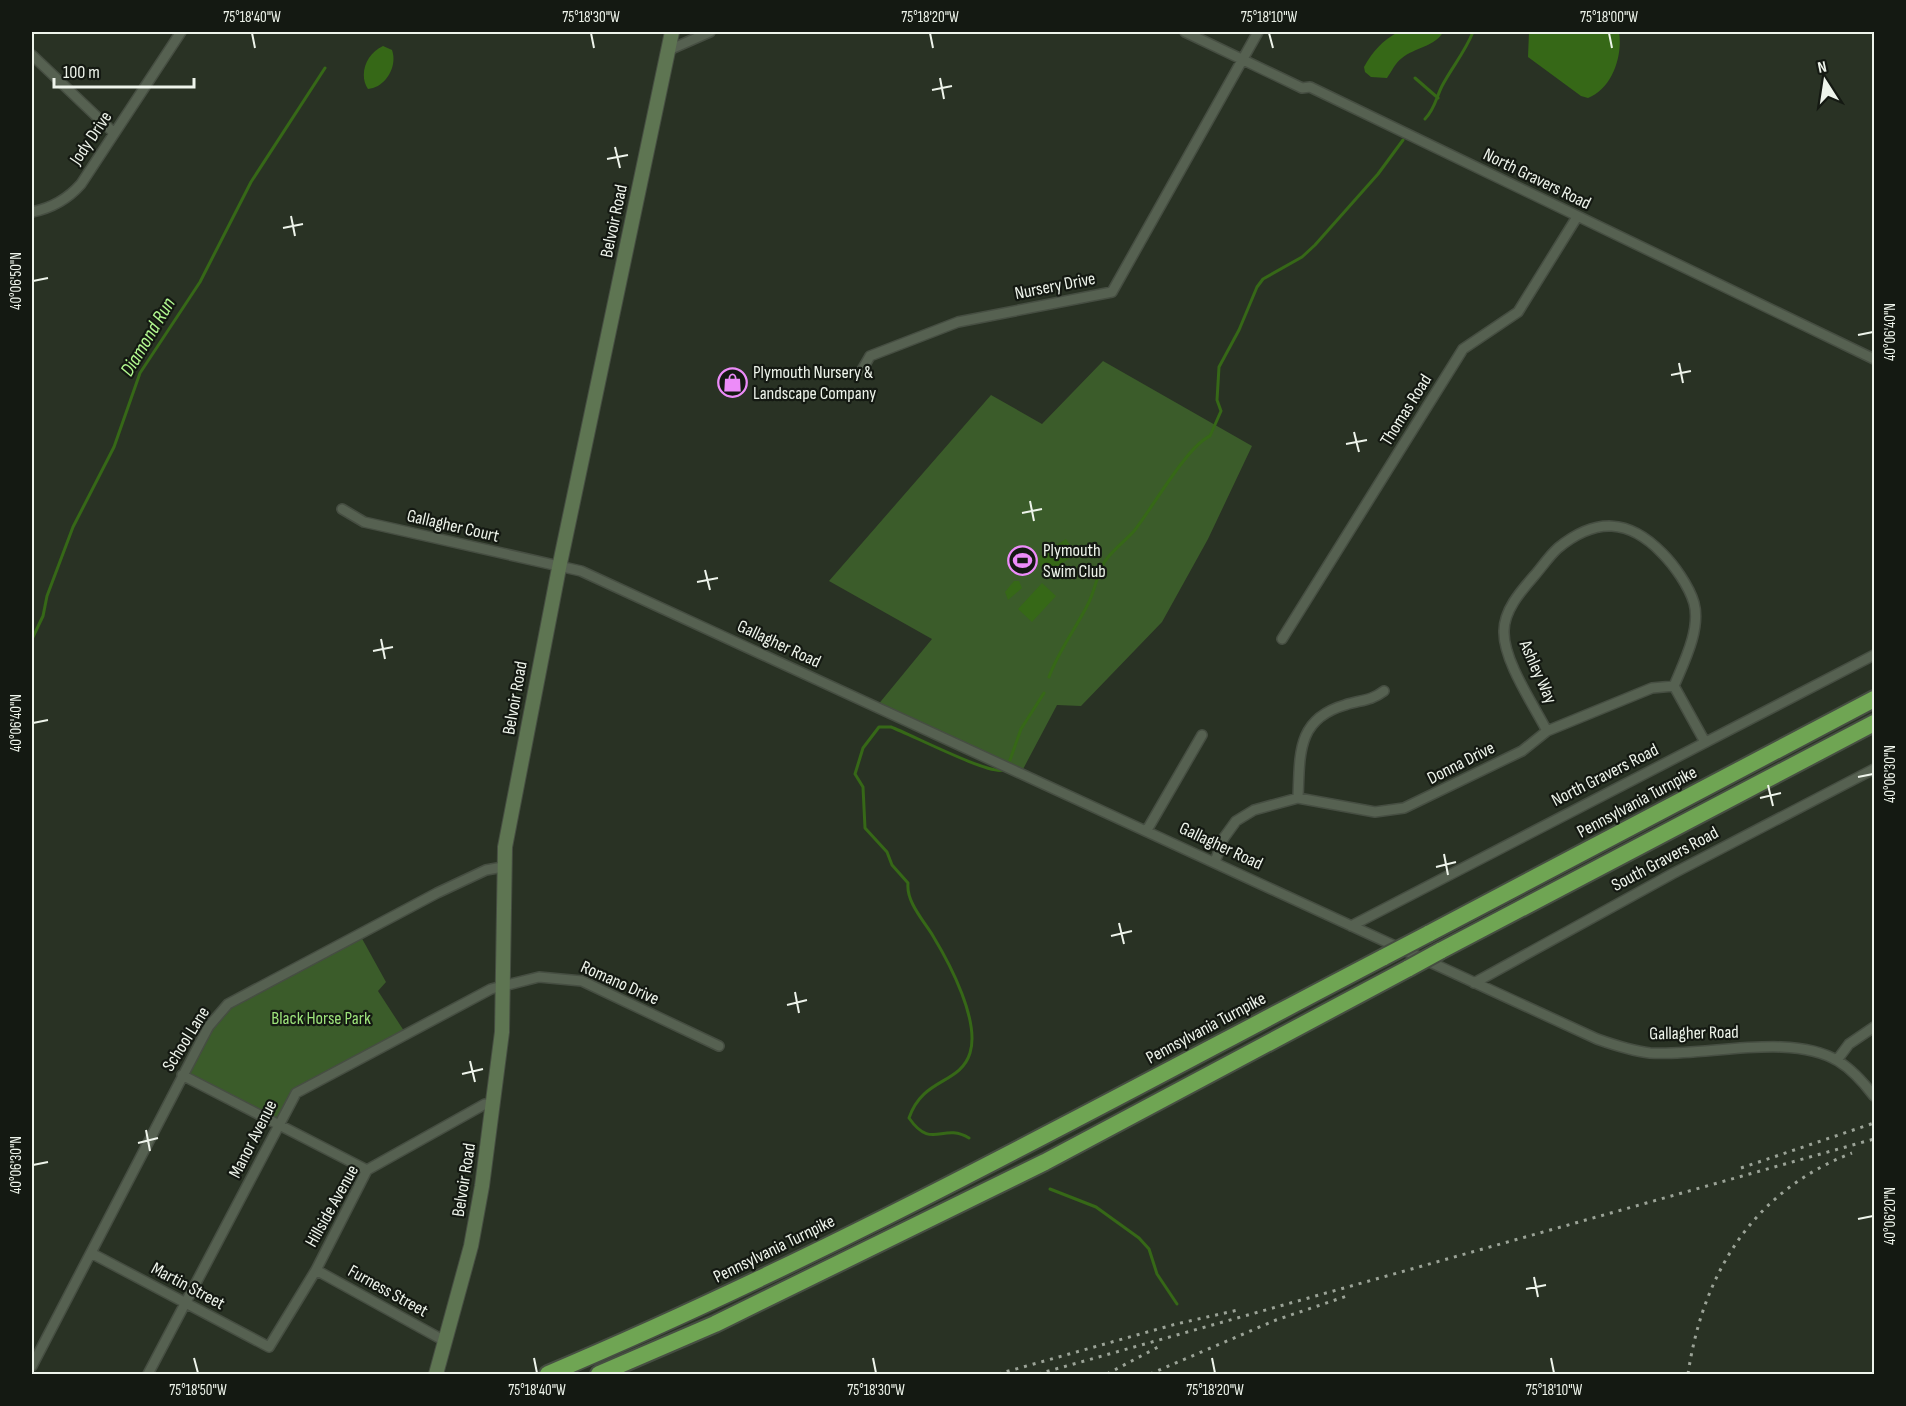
<svg xmlns="http://www.w3.org/2000/svg" width="1906" height="1406" viewBox="0 0 1906 1406" font-family="'Sofia Sans Condensed',sans-serif">
<style>
.green{fill:#3b5c2a}
.water{fill:#366817}
.lines{fill:none;stroke-linecap:round;stroke-linejoin:round}
.stream{stroke:#366817;stroke-width:3}
.street-casing{stroke:#464e42;stroke-width:12}
.secondary-casing{stroke:#464e42;stroke-width:16}
.highway-casing{stroke:#464e42;stroke-width:20}
.street{stroke:#566151;stroke-width:9}
.secondary{stroke:#5e7552;stroke-width:14}
.highway{stroke:#6fa553;stroke-width:16}
.rail{stroke:#9ba397;stroke-width:3;stroke-dasharray:3 6;stroke-linecap:butt}
.highway-bridge-casing{stroke:#464e42;stroke-width:20;stroke-linecap:butt}
.highway-bridge{stroke:#6fa553;stroke-width:16}
.ticks{fill:none;stroke:#eef4eb;stroke-width:2}
.labels{text-anchor:middle;dominant-baseline:central;stroke-width:4.5;stroke-linejoin:round;paint-order:stroke}
.street-label{font-size:18px;fill:#eef4eb;stroke:#141912}
.poi-label{font-size:18px;fill:#eef4eb;stroke:#141912;text-anchor:start}
.park-label{font-size:18px;fill:#9de37b;stroke:#141912}
.water-label{font-size:20px;font-style:italic;fill:#b2f990;stroke:#141912}
.neatline{fill:none;stroke:#eef4eb;stroke-width:2}
.ticks-label{font-size:15px;text-anchor:middle;fill:#eef4eb}
</style>
<rect width="100%" height="100%" fill="#293224"/>
<path class="green" d="M1103,361L1252,446L1208,539L1162,622L1081,706L1057,705L1021,773L877,706L932,639L829,581L991,395L1042,424Z
M360,935L386,982L378,991L406,1034L296,1093L279,1125L182,1075L228,1004Z"/>
<path class="water" d="M1398,32H1443C1436,46 1414,48 1402,58C1395,63 1392,71 1387,78L1371,77L1365,72L1364,67C1373,51 1382,41 1398,32Z
M1529,32H1619C1623,56 1612,89 1588,98L1581,96L1528,57Z
M383,46L392,50C398,67 385,88 368,89C358,74 367,53 383,46Z
M1066,539L1076,554L1046,574L1036,559Z
M1014,581H1019L1022,588L1008,600L1005,592Z
M1042,583L1056,596L1032,622L1018,609Z"/>
<g class="lines">
<path class="stream" d="M1415,78L1438,98
M1425,119C1435,109 1436,98 1442,86C1452,67 1465,52 1473,32
M32,639L43,616L47,596L73,527L114,447L140,373L200,282L251,182L325,68
M1049,677C1058,652 1076,628 1088,604C1095,591 1097,573 1105,561C1113,550 1125,541 1134,531C1152,509 1187,446 1210,436L1221,411L1217,400L1219,367L1239,330L1257,287L1263,279L1302,257L1315,245L1378,174L1403,140
M1010,760L1021,729L1044,693
M969,1138C942,1122 932,1151 909,1118C923,1077 960,1085 970,1053C980,1021 950,964 933,936C924,921 906,902 908,883L892,865L887,852L865,828L863,787L855,774L863,748L879,727H891C910,734 989,775 1003,770
M1050,1189L1096,1207L1139,1238L1149,1249L1157,1274L1177,1304"/>
<defs>
<path id="street" d="M1185,32L1302,88L1310,87L1874,359
M669,50L710,32
M32,55L114,133
M32,212C52,208 67,200 81,184L181,32
M862,370L870,356L958,322L1112,292L1258,32
M342,509L364,522L581,571L1597,1039C1614,1045 1632,1051 1650,1053C1704,1057 1791,1032 1838,1061C1853,1070 1864,1083 1874,1096
M1282,639L1463,349L1518,312L1577,217
M1547,731C1533,704 1503,660 1504,631C1504,610 1521,591 1534,576C1542,567 1549,556 1558,548C1596,517 1629,519 1662,553C1674,565 1689,586 1694,603C1701,629 1684,662 1674,686
M1298,798C1300,755 1296,719 1345,705C1360,700 1371,701 1384,691
M1147,830L1202,735
M1215,862L1223,839L1236,821L1254,810L1298,798L1375,812L1404,808L1522,751L1547,731L1652,688L1674,686L1705,742
M1351,926L1874,655
M1474,983L1672,874L1874,769
M1837,1060L1849,1044L1874,1027
M182,1075L367,1170
M91,1253L269,1347L316,1270L367,1170L485,1104L493,1106
M316,1270L443,1340
M32,1366L201,1041L209,1026L228,1004L437,893L486,870L503,867
M148,1374L296,1093L491,989L539,977L582,981L719,1046"/>
<path id="secondary" d="M436,1374L471,1246L482,1186L502,1032L505,847L559,568L672,32"/>
<path id="highway" d="M1428,934L1874,699
M1440,951L1874,723
M548,1374C835,1253 1108,1101 1384,957
M599,1374L715,1324L1045,1162L1409,968"/>
</defs>
<use href="#street" class="street-casing"/>
<use href="#secondary" class="secondary-casing"/>
<use href="#highway" class="highway-casing"/>
<use href="#street" class="street"/>
<use href="#secondary" class="secondary"/>
<use href="#highway" class="highway"/>
<path class="rail" d="M1741,1168L1874,1123
M998,1374L1176,1324L1238,1310
M1038,1374L1874,1139
M1107,1374L1160,1346
M1150,1374L1276,1320L1347,1296
M1688,1374C1703,1273 1753,1191 1852,1153"/>
<defs>
<path id="highway-bridge" d="M1384,957L1428,934
M1409,968L1440,951"/>
</defs>
<use href="#highway-bridge" class="highway-bridge-casing"/>
<use href="#highway-bridge" class="highway-bridge"/>
</g>
<path class="ticks" d="M252,33L255,48M591,33L594,48M930,33L933,48M1269,33L1273,48M1609,33L1612,48M940,78L944,99M932,90L952,86M615,147L620,168M607,159L628,155M291,216L295,236M283,228L303,224M33,281L48,278M1858,335L1873,332M1679,363L1683,383M1671,375L1691,371M1354,432L1359,452M1346,444L1367,440M1030,501L1034,521M1022,513L1042,509M705,570L710,590M697,582L718,578M381,639L385,659M373,651L393,647M33,723L48,720M1858,777L1873,774M1768,785L1773,806M1760,798L1781,793M1444,854L1448,875M1436,867L1456,862M1119,923L1124,944M1111,936L1132,931M795,992L799,1013M787,1005L807,1000M470,1061L475,1082M462,1074L483,1069M146,1130L150,1151M138,1143L158,1138M33,1165L48,1162M1858,1219L1873,1216M1534,1277L1538,1297M1526,1289L1546,1285M194,1358L198,1373M534,1358L537,1373M873,1358L876,1373M1212,1358L1215,1373M1551,1358L1554,1373"/>
<defs>
<symbol id="shop-ring" viewBox="-11 -11 22 22"><circle r="9.5" fill="#141912" stroke="#ed8cf9" stroke-width="1.5"/><path d="M-5-2.5h2.3a2.7 3.5 0 0 1 5.4 0H5L5.5 6h-11ZM-1.5-2.5h3a1.5 2.3 0 0 0-3 0Z" fill="#ed8cf9"/></symbol>
<symbol id="stadium-ring" viewBox="-11 -11 22 22"><circle r="9.5" fill="#141912" stroke="#ed8cf9" stroke-width="1.5"/><path d="M0-5a6.5 5 0 1 0 0 10a6.5 5 0 1 0 0-10ZM-3.5-1.8h7v3.6h-7Z" fill="#ed8cf9"/></symbol>
</defs>
<g fill-rule="evenodd">
<use href="#shop-ring" x="716" y="366" width="33" height="33"/>
<use href="#stadium-ring" x="1006" y="544" width="33" height="33"/>
</g>
<g class="labels">
<g class="street-label">
<text transform="translate(91 138) rotate(-56)">Jody Drive</text>
<text transform="translate(1537 179) rotate(26)">North Gravers Road</text>
<text transform="translate(614 221) rotate(-78)">Belvoir Road</text>
<text transform="translate(1055 286) rotate(-11)">Nursery Drive</text>
<text transform="translate(1406 410) rotate(-58)">Thomas Road</text>
<text transform="translate(453 526) rotate(13)">Gallagher Court</text>
<text transform="translate(779 644) rotate(25)">Gallagher Road</text>
<text transform="translate(1538 672) rotate(66)">Ashley Way</text>
<text transform="translate(515 698) rotate(-80)">Belvoir Road</text>
<text transform="translate(1461 763) rotate(-27)">Donna Drive</text>
<text transform="translate(1605 775) rotate(-27)">North Gravers Road</text>
<text transform="translate(1637 802) rotate(-28)">Pennsylvania Turnpike</text>
<text transform="translate(1221 846) rotate(25)">Gallagher Road</text>
<text transform="translate(1665 859) rotate(-28)">South Gravers Road</text>
<text transform="translate(620 983) rotate(24)">Romano Drive</text>
<text transform="translate(1206 1028) rotate(-28)">Pennsylvania Turnpike</text>
<text transform="translate(1694 1033) rotate(-1)">Gallagher Road</text>
<text transform="translate(186 1039) rotate(-58)">School Lane</text>
<text transform="translate(253 1139) rotate(-63)">Manor Avenue</text>
<text transform="translate(464 1180) rotate(-81)">Belvoir Road</text>
<text transform="translate(332 1206) rotate(-61)">Hillside Avenue</text>
<text transform="translate(774 1249) rotate(-26)">Pennsylvania Turnpike</text>
<text transform="translate(188 1286) rotate(28)">Martin Street</text>
<text transform="translate(388 1291) rotate(29)">Furness Street</text>
</g>
<g class="poi-label">
<text x="753" y="372">Plymouth Nursery &amp;<tspan x="753" dy="21">Landscape Company</tspan></text>
<text x="1043" y="550">Plymouth<tspan x="1043" dy="21">Swim Club</tspan></text>
</g>
<g class="park-label">
<text x="321" y="1018">Black Horse Park</text>
</g>
<g class="water-label">
<text transform="translate(148 337) rotate(-59)">Diamond Run</text>
</g>
</g>
<rect width="1906" height="1406" fill="none" stroke="#141912" stroke-width="66"/>
<g transform="translate(1825 81) rotate(348)" stroke="#141912" stroke-width="4.5" paint-order="stroke">
<path d="M0-4.5L10 22L0 15L-10 22Z" fill="#eef4eb"/>
<text y="-9" font-size="16" font-weight="bold" text-anchor="middle" fill="#eef4eb">N</text>
</g>
<path d="M54 78v9h140v-9" fill="none" stroke="#eef4eb" stroke-width="3"/>
<text x="63" y="78" font-size="18" fill="#eef4eb" stroke="#141912" stroke-width="4.5" paint-order="stroke">100 m</text>
<rect x="33" y="33" width="1840" height="1340" class="neatline"/>
<g class="ticks-label">
<text x="252" y="22">75°18'40"W</text>
<text x="591" y="22">75°18'30"W</text>
<text x="930" y="22">75°18'20"W</text>
<text x="1269" y="22">75°18'10"W</text>
<text x="1609" y="22">75°18'00"W</text>
<text transform="translate(16 281) rotate(-90)" y="5">40°06'50"N</text>
<text transform="translate(1890 332) rotate(-90)" y="5">40°06'40"N</text>
<text transform="translate(16 723) rotate(-90)" y="5">40°06'40"N</text>
<text transform="translate(1890 774) rotate(-90)" y="5">40°06'30"N</text>
<text transform="translate(16 1165) rotate(-90)" y="5">40°06'30"N</text>
<text transform="translate(1890 1216) rotate(-90)" y="5">40°06'20"N</text>
<text x="198" y="1395">75°18'50"W</text>
<text x="537" y="1395">75°18'40"W</text>
<text x="876" y="1395">75°18'30"W</text>
<text x="1215" y="1395">75°18'20"W</text>
<text x="1554" y="1395">75°18'10"W</text>
</g>
</svg>
